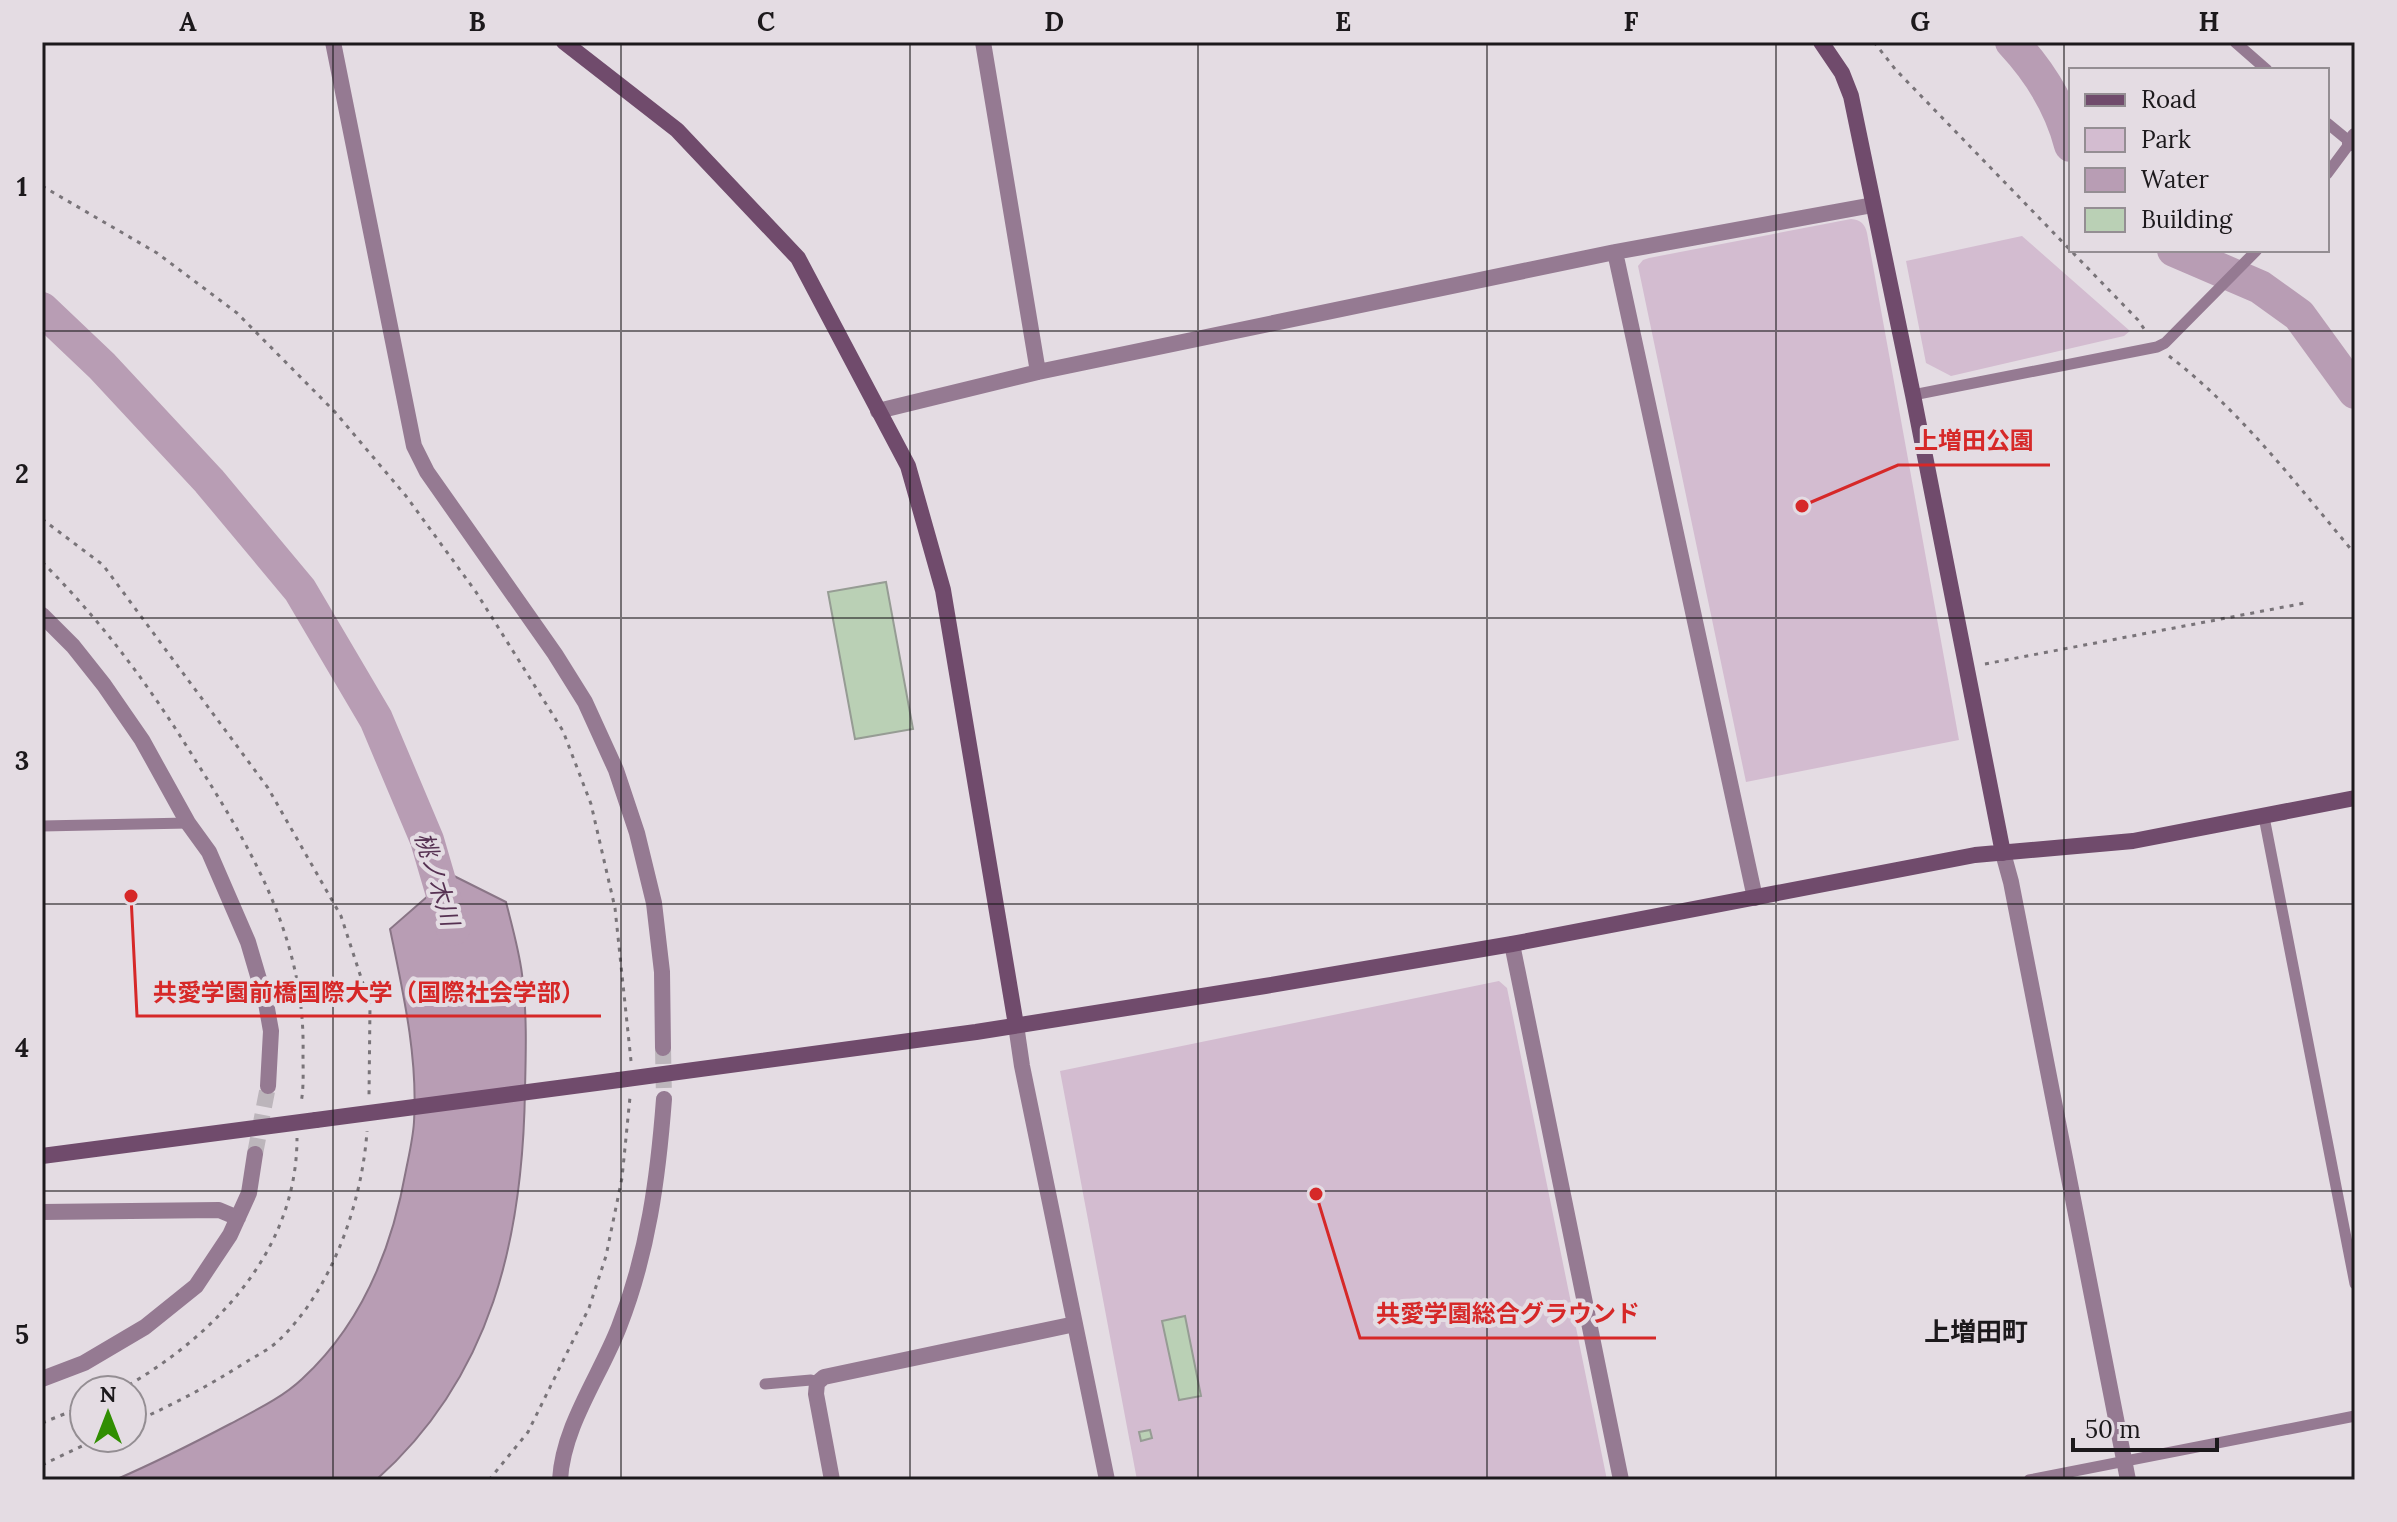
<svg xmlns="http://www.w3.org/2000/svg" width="2397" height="1522" viewBox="0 0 2397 1522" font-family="Lora,'Noto Sans JP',serif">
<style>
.green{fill:#d3bcd0}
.water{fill:#b89db4;stroke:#897586;stroke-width:2}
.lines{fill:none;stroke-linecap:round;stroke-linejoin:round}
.river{stroke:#b89db4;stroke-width:34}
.building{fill:#bad0b5;stroke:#969c94;stroke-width:2}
.street-tunnel{stroke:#bcb5bb;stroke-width:16;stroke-dasharray:16 8;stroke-linecap:butt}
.path{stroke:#797479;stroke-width:3;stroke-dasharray:4 6;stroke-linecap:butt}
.lane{stroke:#957a92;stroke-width:11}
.street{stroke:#957a92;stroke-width:16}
.secondary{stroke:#704b6c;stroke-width:16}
.secondary-bridge{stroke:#704b6c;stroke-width:16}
.grid{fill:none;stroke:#1c191c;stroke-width:2;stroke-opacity:0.55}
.labels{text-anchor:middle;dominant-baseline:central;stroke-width:8;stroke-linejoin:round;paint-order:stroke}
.water-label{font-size:24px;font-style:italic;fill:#563152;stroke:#e4dce3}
.quarter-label{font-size:26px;font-weight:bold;fill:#1c191c;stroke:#e4dce3}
.leader{fill:none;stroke:#d62828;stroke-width:3}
.callout-dot{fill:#d62828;stroke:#e4dce3;stroke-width:3}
.callout-label{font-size:24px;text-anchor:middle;font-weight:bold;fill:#d62828;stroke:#e4dce3;stroke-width:8;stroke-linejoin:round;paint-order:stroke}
.neatline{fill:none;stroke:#1c191c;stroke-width:3}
.grid-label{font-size:26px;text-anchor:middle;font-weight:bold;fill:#1c191c}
</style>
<rect width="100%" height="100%" fill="#e4dce3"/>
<path class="green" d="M1851,219C1861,220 1865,224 1867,233L1959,740L1746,782L1638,266L1643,260L1649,258Z
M2022,236L2130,331L2124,336L1951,376L1926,363L1906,261Z
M1499,981L1507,988L1607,1480H1137L1060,1071Z"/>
<path class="water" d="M452,875L506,902C512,926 519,950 522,974C527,1012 526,1050 525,1089C523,1238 492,1377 376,1480H115C154,1463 192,1444 230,1424C254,1411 282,1398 302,1379C362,1324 392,1249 406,1170C409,1155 413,1138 414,1122C418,1057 403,992 390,929Z"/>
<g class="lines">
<path class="river" d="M2012,42C2039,71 2061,106 2071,145
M2174,250L2260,287L2299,315L2355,392
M42,309L102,366L209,481L300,590L376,719L427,840L453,929"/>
</g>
<path class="building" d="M886,582L913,729L855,739L828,592Z
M1185,1316L1201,1396L1179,1400L1162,1321Z
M1150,1430L1152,1438L1141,1441L1139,1432Z"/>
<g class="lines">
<path class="street-tunnel" d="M663,1048L664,1099
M255,1154L268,1086"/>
<path class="path" d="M1874,42L1895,69L2138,320L2147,333
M42,186L157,253L237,313L335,412L406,496L476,592L563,731L591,804L615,908L631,1061
M2169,356C2241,411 2297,485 2355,554
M42,519L103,565L268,788L341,916L370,1005L369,1096
M42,562C101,620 151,688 194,758C253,852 306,940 303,1055C303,1070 304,1087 301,1103
M1985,664L2305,603
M120,1390C213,1338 297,1252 297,1138
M42,1423L84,1406
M132,1423C174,1404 207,1387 246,1362C256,1356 268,1350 277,1342C331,1292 362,1204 367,1131
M42,1465L99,1438
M489,1480L528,1432L589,1308L606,1256L622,1178L630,1097"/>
<path class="lane" d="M2235,42L2267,70
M2327,123L2355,146
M2327,174L2350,143
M1913,395L2157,347L2165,343L2257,250
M2264,817L2355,1284
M42,826L188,823
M765,1384L811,1380L817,1383
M2029,1480L2355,1416"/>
<path class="street" d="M333,42L414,446L427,472L555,654L585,702L616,770L637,833L654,903L662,972L663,1048
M983,42L1038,372
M2350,143L2355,136
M1615,252L1755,898
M878,411L1038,372L1615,252L1873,205
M42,615L73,646L104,685L142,740L188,823L209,852L248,942L266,1003L271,1031L268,1086
M2003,853L2011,882L2128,1480
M1512,944L1621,1480
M1016,1025L1022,1066L1107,1480
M42,1212L219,1210L238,1218
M42,1379L84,1363L145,1327L196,1286L230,1235L249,1193L255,1154
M560,1480C563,1426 600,1376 619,1327C648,1253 658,1178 664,1099
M832,1480L816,1394L817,1383L824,1377L1075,1324"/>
<path class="secondary" d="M564,42L677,130L798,258L908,466L943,590L1016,1025
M1821,42L1842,73L1851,96L1913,395L2003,853
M619,1080L976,1032L1265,986L1512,944L1975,855L2133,841L2355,798
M42,1156L316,1120"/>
<path class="secondary-bridge" d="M316,1120L619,1080"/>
</g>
<path class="grid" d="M333,42V1480M621,42V1480M910,42V1480M1198,42V1480M1487,42V1480M1776,42V1480M2064,42V1480M42,331H2355M42,618H2355M42,904H2355M42,1191H2355"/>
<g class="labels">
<g class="water-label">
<text transform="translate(437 879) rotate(73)">桃ノ木川</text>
</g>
<g class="quarter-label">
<text x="1976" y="1331">上増田町</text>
</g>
</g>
<path class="leader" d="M1802 506L1898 465H2050M131 896L137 1016H601M1316 1194L1360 1338H1656"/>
<g class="callout-dot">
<circle cx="1802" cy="506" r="8"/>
<circle cx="131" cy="896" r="8"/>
<circle cx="1316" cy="1194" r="8"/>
</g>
<g class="callout-label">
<text x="1974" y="449">上増田公園</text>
<text x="369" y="1001">共愛学園前橋国際大学（国際社会学部）</text>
<text x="1508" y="1322">共愛学園総合グラウンド</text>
</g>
<rect width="2397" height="1522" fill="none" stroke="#e4dce3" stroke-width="88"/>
<rect x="2069" y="68" width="260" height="184" fill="#e4dce3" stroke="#948e93" stroke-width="2"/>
<rect x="2085" y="94" width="40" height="12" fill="#704b6c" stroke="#948e93" stroke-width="2"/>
<text x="2141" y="108" font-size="24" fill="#1c191c">Road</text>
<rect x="2085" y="128" width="40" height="24" fill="#d3bcd0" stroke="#948e93" stroke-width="2"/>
<text x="2141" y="148" font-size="24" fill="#1c191c">Park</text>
<rect x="2085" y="168" width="40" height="24" fill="#b89db4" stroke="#948e93" stroke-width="2"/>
<text x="2141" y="188" font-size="24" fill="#1c191c">Water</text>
<rect x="2085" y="208" width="40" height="24" fill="#bad0b5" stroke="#948e93" stroke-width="2"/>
<text x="2141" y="228" font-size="24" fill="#1c191c">Building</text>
<g transform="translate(108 1414)"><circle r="38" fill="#e4dce3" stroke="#948e93" stroke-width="2"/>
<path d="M0-6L14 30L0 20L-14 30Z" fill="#308e01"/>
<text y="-12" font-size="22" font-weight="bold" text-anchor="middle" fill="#1c191c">N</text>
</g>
<path d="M2073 1438v12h144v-12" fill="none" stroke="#1c191c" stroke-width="4"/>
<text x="2085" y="1438" font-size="24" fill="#1c191c" stroke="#e4dce3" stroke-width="6" paint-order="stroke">50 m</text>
<rect x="44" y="44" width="2309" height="1434" class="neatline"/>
<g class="grid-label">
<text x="188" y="31">A</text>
<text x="477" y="31">B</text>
<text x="766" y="31">C</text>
<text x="1054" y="31">D</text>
<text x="1343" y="31">E</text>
<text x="1631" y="31">F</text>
<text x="1920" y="31">G</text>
<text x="2209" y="31">H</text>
<text x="22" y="196">1</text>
<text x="22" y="483">2</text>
<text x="22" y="770">3</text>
<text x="22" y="1057">4</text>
<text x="22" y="1344">5</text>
</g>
</svg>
